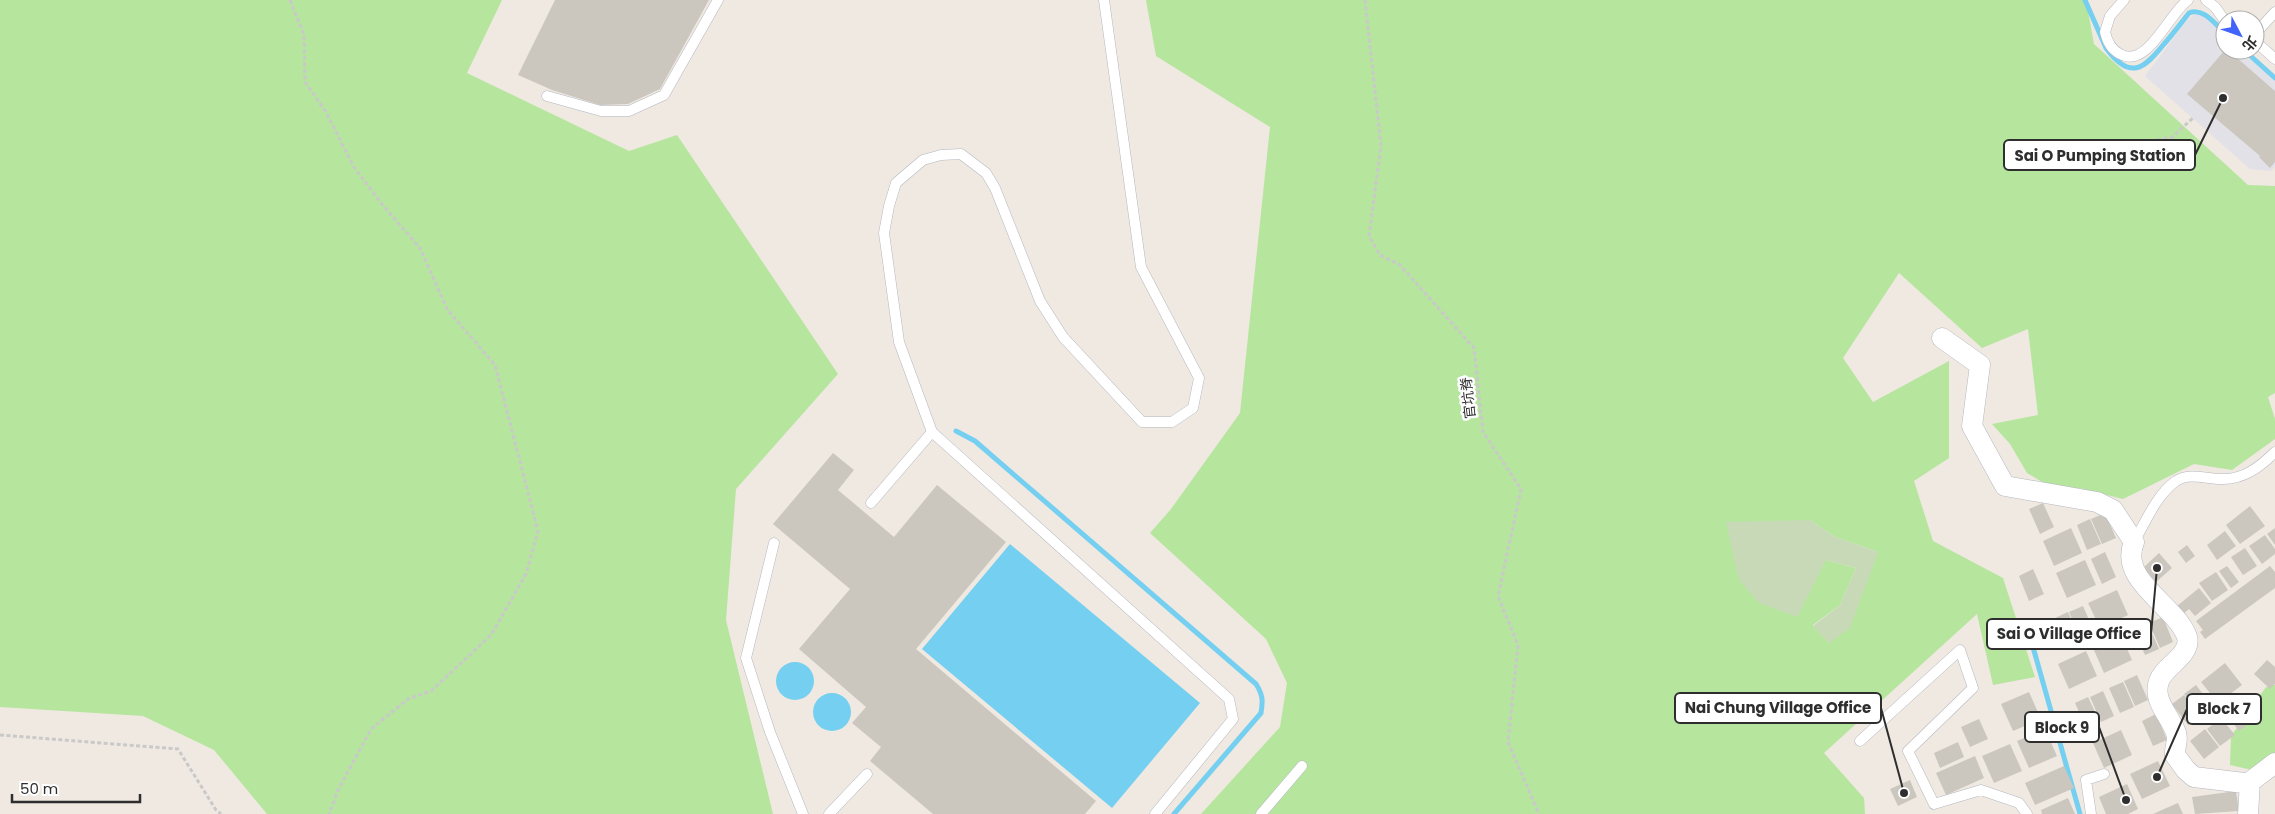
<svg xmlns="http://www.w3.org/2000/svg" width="2275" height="814" viewBox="0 0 2275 814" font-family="Poppins,'Noto Sans TC',sans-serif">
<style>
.industrial{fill:#e3e1e8}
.green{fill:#b6e59e;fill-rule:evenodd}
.cemetery{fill:#c8d9b8}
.water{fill:#75cff0}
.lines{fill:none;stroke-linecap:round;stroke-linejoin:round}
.stream{stroke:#75cff0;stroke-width:5}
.building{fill:#cbc7bf}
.service-casing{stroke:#b4b7c1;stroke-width:11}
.minor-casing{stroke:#b4b7c1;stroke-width:21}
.path{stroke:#c9c9c9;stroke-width:3;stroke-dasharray:4 2.5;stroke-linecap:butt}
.service{stroke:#fff;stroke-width:10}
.minor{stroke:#fff;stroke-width:20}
.labels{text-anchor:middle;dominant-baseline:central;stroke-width:5;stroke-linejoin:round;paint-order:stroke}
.street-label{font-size:14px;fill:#2e2e2e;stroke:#fff}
.leader{fill:none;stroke:#2e2e2e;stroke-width:2}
.callout-dot{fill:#2e2e2e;stroke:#fff;stroke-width:2}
.callout{fill:#fff;stroke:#2e2e2e;stroke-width:2}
.callout-label{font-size:15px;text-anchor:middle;font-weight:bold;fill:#2e2e2e}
</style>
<rect width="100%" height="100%" fill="#efe9e1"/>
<path class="industrial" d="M2194,15H2205L2225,34V50H2244L2275,78V167L2271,171L2250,169L2145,76L2187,20Z"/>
<path class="green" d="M0,0H502L467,73L629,151L677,135L838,374L736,489L726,620L773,814H267L214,750L143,716L0,707Z
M1146,0H2086L2094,44L2248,185L2275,186V393L2268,397L2275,419V439L2232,470L2194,464L2123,499L2079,488H2053L2027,473L2010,444L1992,424L2038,415L2028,329L1982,348L1899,273L1843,358L1873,402L1949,361V458L1914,481L1933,541L2003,578L2035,677L1993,685L1977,614L1824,753L1864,798L1865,814H1201L1280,727L1287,683L1266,639L1150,533L1171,509L1240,413L1270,127L1156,56ZM1810,520L1835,537L1878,552L1829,643L1813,625L1840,605L1856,568L1826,560Z
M2275,685V756L2252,770L2230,765L2231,736L2266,687Z"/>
<path class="cemetery" d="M1810,520L1835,537L1878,552L1850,628L1829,643L1813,626L1840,605L1856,568L1826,560L1797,617L1759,603L1739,580L1726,522Z"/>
<path class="water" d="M1010,544L1200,703L1112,808L922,649Z
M776 681a19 19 0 1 1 38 0a19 19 0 1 1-38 0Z
M813 712a19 19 0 1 1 38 0a19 19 0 1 1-38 0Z"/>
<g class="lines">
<path class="stream" d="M2085,0L2106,48C2130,81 2144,69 2164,44C2173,34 2181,23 2189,13C2203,7 2215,24 2225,33
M2244,50L2275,78
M956,431L975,441L1256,684C1263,695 1263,701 1261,713L1174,814
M2031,640L2080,814"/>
</g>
<path class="building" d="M555,0H709L660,89L628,104L600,105L552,90L518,75Z
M2225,50H2228L2275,91V162L2270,168L2259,157L2260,156L2187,94Z
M833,453L854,470L838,490L894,537L937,485L1006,542L916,649L1096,801L1085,814H933L870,761L881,747L852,723L866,707L799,649L850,589L773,524Z
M2043,503L2054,527L2040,534L2029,509Z
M2250,506L2265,526L2240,544L2226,525Z
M2105,513L2116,538L2102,544L2091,519Z
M2090,519L2101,544L2087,550L2077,525Z
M2071,528L2082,553L2054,566L2043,541Z
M2275,528V545L2267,534Z
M2225,531L2236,546L2217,560L2207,545Z
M2265,535L2275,549V554L2262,564L2249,546Z
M2187,545L2195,556L2186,563L2178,552Z
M2245,548L2257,566L2243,575L2231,557Z
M2105,552L2116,577L2102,584L2091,559Z
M2159,553L2172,568L2156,582L2143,568Z
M2085,560L2096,585L2067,598L2056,573Z
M2227,566L2239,582L2231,588L2219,571Z
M2270,566L2275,572V588L2205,639L2200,632L2203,630L2196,621Z
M2033,569L2044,594L2029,601L2019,576Z
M2216,572L2228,590L2212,601L2199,583Z
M2199,588L2211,603L2195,616L2189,609L2183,614L2177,606Z
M2117,590L2128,615L2100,628L2088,603Z
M2083,606L2094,631L2080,637L2069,612Z
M2068,612L2079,637L2066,643L2055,618Z
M2163,617L2173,642L2160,648L2149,623Z
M2148,624L2159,649L2145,655L2134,630Z
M2121,635L2132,660L2104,673L2093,648Z
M2086,651L2097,676L2069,689L2058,664Z
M2267,660L2275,667V684L2270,689L2254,674Z
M2225,663L2242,685L2218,703L2201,682Z
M2137,675L2148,700L2135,706L2124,681Z
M2123,682L2134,707L2120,713L2109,688Z
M2196,685L2213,707L2201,715L2184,694Z
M2103,691L2114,716L2101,722L2090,697Z
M2029,692L2041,719L2013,731L2001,704Z
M2184,695L2200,716L2188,725L2172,704Z
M2088,697L2100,722L2086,728L2075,703Z
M2242,701L2255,719L2239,731L2226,714Z
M2156,714L2167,740L2153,746L2142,721Z
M2221,718L2235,735L2220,746L2207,729Z
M1979,719L1988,739L1970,747L1961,727Z
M2045,729L2057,756L2029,768L2017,741Z
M2205,729L2219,747L2204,759L2190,741Z
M2121,730L2132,755L2104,768L2093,743Z
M1958,742L1964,757L1940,768L1934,753Z
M2010,744L2022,771L1994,783L1982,756Z
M1975,756L1984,778L1946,795L1936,773Z
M2158,761L2170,786L2142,799L2130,774Z
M2064,766L2074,788L2035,805L2025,783Z
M1910,780L1917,797L1898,806L1890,789Z
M2127,784L2138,809L2128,814H2106L2099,797Z
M2236,791L2239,811L2195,814L2192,797Z
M2068,798L2075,814H2042L2041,810Z
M2178,803L2183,814H2153L2164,809Z"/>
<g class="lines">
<defs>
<path id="service" d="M1104,0L1141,267L1199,378L1193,408L1172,422H1142L1063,337L1040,301L995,188L986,173L961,154L941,155L923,160L896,183L889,206L884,233L899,342L932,432L1229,699L1233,719L1155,814
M2124,0L2110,16L2105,32C2107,41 2112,50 2120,54C2147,70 2169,13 2188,0
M2206,0L2215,7L2225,21
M2255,34L2275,12
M2255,41L2275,59
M547,96L601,111H629L664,95L718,0
M871,503L932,432
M2134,542C2145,523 2157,494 2176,481C2190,472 2206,479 2221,479C2243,480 2260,467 2275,452
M774,543L746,658L770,732L803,814
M1860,741L1960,650L1973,688L1908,751L1934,804L1981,790L2019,803L2027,814
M829,814L867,774
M1261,814L1302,766
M2091,814L2086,780L2104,774"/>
<path id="minor" d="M1942,338L1980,365L1972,426L2005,486L2097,502L2113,510L2134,542C2118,581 2176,605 2187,637C2192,655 2164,666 2159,681C2152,701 2170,715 2176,733C2179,740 2174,748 2175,755L2186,770L2194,777L2244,783L2250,782L2275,763
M2248,814L2250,782"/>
</defs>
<use href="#service" class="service-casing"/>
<use href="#minor" class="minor-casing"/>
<path class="path" d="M290,0L304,35L305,82L326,112L354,167L381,203L420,248L447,309L495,365L538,531L526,574L491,635L431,691L408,699L371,729L339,788L329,814
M1365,0L1381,146L1369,236L1380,255L1400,265L1474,348L1483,432L1521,489L1498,596L1518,645L1508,742L1539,814
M2157,140L2172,137L2193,118
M0,735L178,749L216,810L221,814"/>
<use href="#service" class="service"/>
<use href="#minor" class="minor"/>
</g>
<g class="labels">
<g class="street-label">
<text transform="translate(1468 398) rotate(-96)">官坑脊</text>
</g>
</g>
<path class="leader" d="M2223 98L2195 155M2157 568L2151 634M1904 793L1881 708M2157 777L2187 709M2126 800L2099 727"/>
<g class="callout-dot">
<circle cx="2223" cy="98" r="5"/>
<circle cx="2157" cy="568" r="5"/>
<circle cx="1904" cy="793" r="5"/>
<circle cx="2157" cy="777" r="5"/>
<circle cx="2126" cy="800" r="5"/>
</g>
<g class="callout">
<rect x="2004" y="140" width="191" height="30" rx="5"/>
<rect x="1987" y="619" width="164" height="30" rx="5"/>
<rect x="1675" y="693" width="206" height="30" rx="5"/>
<rect x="2187" y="694" width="74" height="30" rx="5"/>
<rect x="2025" y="712" width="74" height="30" rx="5"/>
</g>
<g class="callout-label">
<text x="2100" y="161">Sai O Pumping Station</text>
<text x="2069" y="639">Sai O Village Office</text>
<text x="1778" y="713">Nai Chung Village Office</text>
<text x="2224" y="714">Block 7</text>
<text x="2062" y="733">Block 9</text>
</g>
<g transform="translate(2240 35) rotate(131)"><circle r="24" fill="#ffffff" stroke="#ababab"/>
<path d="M0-4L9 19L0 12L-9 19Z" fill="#4264fb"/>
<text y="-8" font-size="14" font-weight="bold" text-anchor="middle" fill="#2e2e2e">北</text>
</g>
<path d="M12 794v8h128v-8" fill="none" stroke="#2e2e2e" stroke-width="2.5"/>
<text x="20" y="794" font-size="15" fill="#2e2e2e" stroke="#ffffff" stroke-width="4" paint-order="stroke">50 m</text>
</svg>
